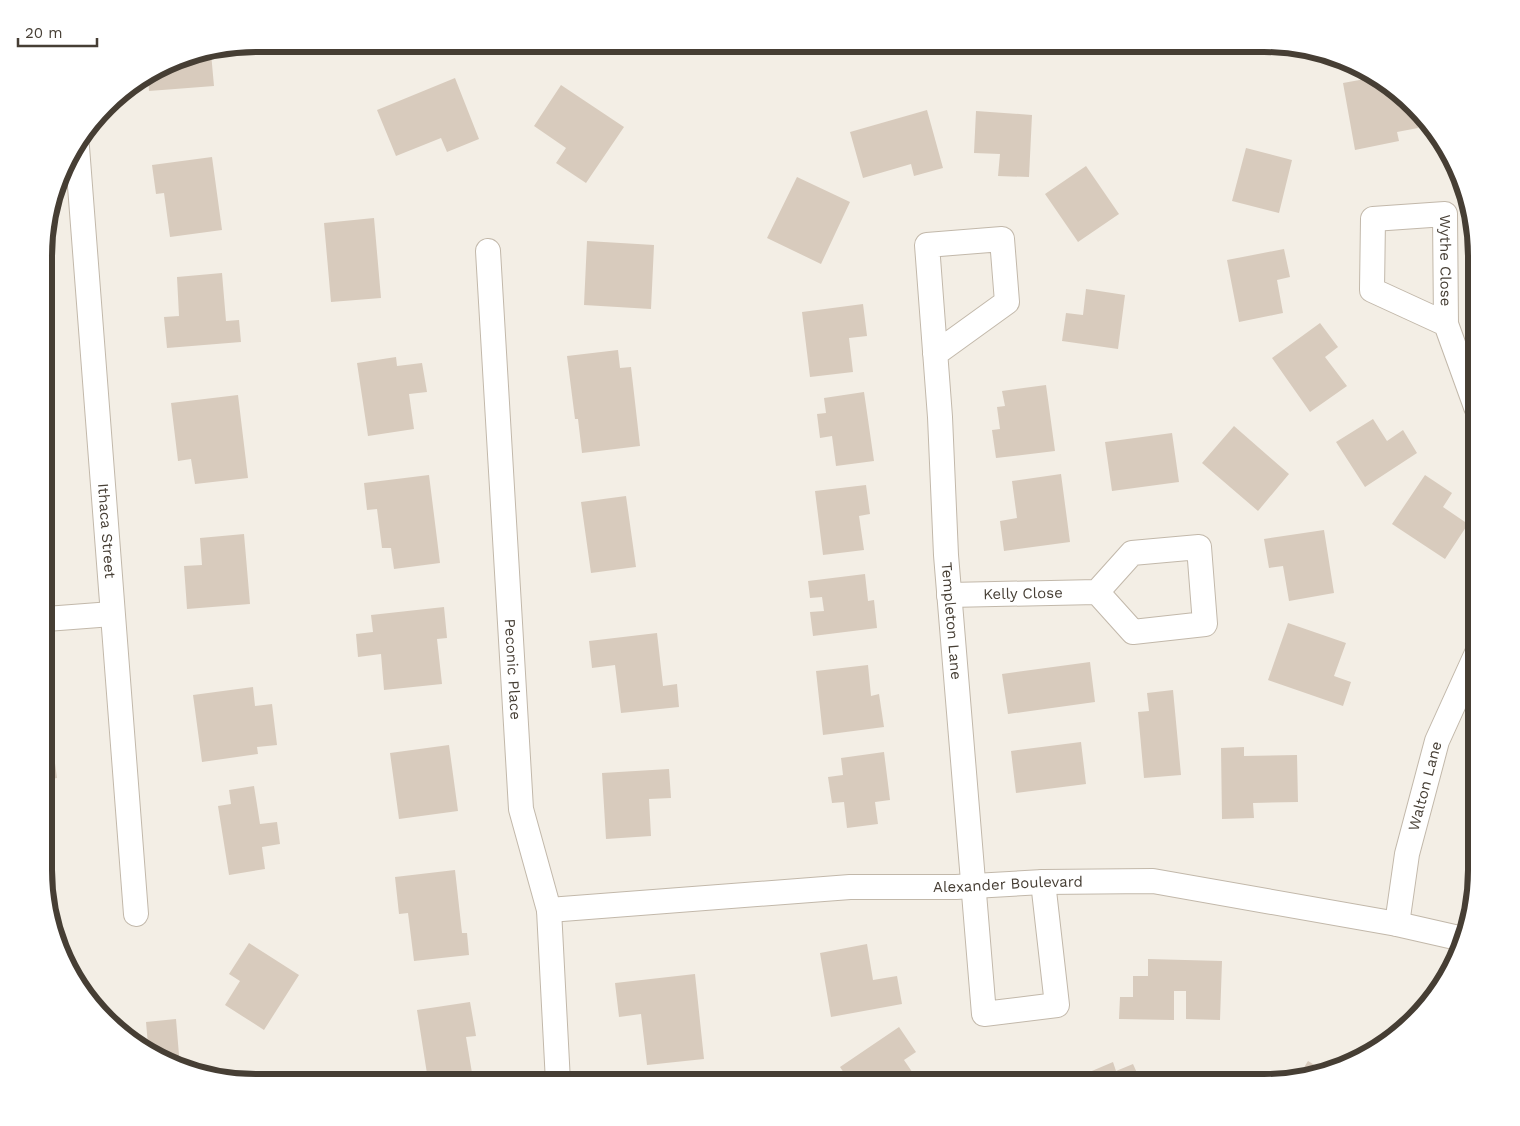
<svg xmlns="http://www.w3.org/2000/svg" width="1520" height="1126" viewBox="0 0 1520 1126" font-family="'Work Sans',sans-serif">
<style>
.building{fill:#d8cbbd}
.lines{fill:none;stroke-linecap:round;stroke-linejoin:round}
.street-casing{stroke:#c2b8aa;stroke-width:26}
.street{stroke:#fff;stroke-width:24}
.labels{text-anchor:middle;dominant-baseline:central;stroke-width:4;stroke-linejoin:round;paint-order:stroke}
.street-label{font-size:15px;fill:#463e34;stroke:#fff}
.rim{fill:none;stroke:#463e34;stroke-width:6}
</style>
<rect width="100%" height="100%" fill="#f3eee5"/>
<path class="building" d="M211,53L214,86L149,91L148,77L175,60Z
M455,78L479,139L447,152L441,138L396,156L377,110Z
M1365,79L1366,82L1378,79L1393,88L1415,115L1418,128L1397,132L1399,141L1355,150L1343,83Z
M561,85L624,127L586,183L556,163L566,148L534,126Z
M927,110L943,168L914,176L911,164L863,178L850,132Z
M976,111L1032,115L1029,177L998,176L1000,154L974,153Z
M1246,148L1292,160L1279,213L1232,201Z
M212,157L222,230L170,237L164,193L156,194L152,165Z
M1086,166L1119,214L1078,242L1045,194Z
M797,177L850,202L821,264L767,238Z
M374,218L381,298L331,302L324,223Z
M587,241L654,245L651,309L584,305Z
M1284,249L1290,277L1277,280L1283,313L1239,322L1227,260Z
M222,273L226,321L239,320L241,342L167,348L164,317L179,316L177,277Z
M1086,289L1125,295L1118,349L1062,341L1066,313L1083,315Z
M863,304L867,336L849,338L853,372L810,377L802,312Z
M1320,323L1338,347L1325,357L1347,386L1310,412L1272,358Z
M618,350L620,368L631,367L640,446L582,453L578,419H575L567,356Z
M396,357L397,366L422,363L427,392L409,394L414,429L368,436L357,363Z
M1046,385L1055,451L996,458L992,430L1000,429L997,407L1005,406L1002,391Z
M864,392L874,461L836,466L832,436L820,438L817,414L826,413L824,398Z
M238,395L248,478L195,484L191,459L178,461L171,403Z
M1373,419L1387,441L1403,430L1417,453L1365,487L1336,442Z
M1234,426L1289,474L1258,511L1202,463Z
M1172,433L1179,482L1112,491L1105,442Z
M1061,474L1070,542L1004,551L1000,521L1017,518L1012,481Z
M429,475L440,563L394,569L391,548H382L377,509L367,510L364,483Z
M1425,475L1452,493L1443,507L1468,524L1445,559L1392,524Z
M866,485L870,514L859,516L864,550L823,555L815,491Z
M626,496L636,567L591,573L581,502Z
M1324,530L1334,593L1289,601L1283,566L1269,568L1264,539Z
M244,534L250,604L187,609L184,566L202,565L200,538Z
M865,574L868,601L874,600L877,628L813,636L810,612L824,611L822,597L810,598L808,581Z
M444,607L447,638L437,639L442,684L384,690L381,654L358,657L356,634L373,632L371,615Z
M1288,623L1346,643L1334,676L1351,682L1343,706L1268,680Z
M657,633L663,686L677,684L679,707L621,713L615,665L592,668L589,641Z
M1090,662L1095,702L1008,714L1002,674Z
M868,665L871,696L879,694L884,727L823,735L816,671Z
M253,687L255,706L272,704L277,745L257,747L258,754L202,762L193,695Z
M1173,690L1181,775L1144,778L1138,712L1149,711L1147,693Z
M46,696L57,778L46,780Z
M1081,742L1086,784L1016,793L1011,751Z
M449,745L458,811L399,819L390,753Z
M1244,747V756L1297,755L1298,802L1253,803L1254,818L1222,819L1221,748Z
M884,752L890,800L875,802L878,824L847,828L844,802L832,803L828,777L843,775L841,758Z
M669,769L671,798L649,799L651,836L606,839L602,773Z
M254,786L260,824L277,822L280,844L262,847L265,869L229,875L218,806L231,804L229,790Z
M455,870L462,933H467L469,955L414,961L408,913L399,914L395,877Z
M249,943L299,975L264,1030L225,1005L240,981L229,974Z
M867,944L873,980L897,976L902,1004L831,1017L820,953Z
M1148,959L1222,961L1220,1020L1186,1019V991H1174V1020L1119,1019L1120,997H1133V976H1148Z
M695,974L704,1059L647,1065L641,1014L619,1017L615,983Z
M470,1002L476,1036L466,1037L472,1073L428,1080L417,1010Z
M176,1019L180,1067L139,1045H148L146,1022Z
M899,1027L916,1052L904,1060L919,1082H850L840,1067Z
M1308,1061L1321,1069L1300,1074Z
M1113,1062L1116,1071L1133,1064L1141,1082H1066Z"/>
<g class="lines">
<defs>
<g id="street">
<path id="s1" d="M77,147L136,914"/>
<path id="s2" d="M488,251L521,809L549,910L558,1082"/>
<path id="s3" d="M1446,324L1372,290L1373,219L1445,214L1446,324L1476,407"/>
<path id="s4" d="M935,354L1007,302L1002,239L927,245L940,417L946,555L984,1014L1057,1005L1043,882"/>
<path id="s5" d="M949,595L1097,592L1132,553L1199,547L1205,624L1133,632L1097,592"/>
<path d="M46,619L112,614"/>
<path id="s6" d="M549,910L850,887H956L1043,882L1153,881L1397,924L1463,939"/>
<path id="s7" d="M1397,924L1407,854L1437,741L1476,655"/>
</g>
</defs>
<use href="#street" class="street-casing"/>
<use href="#street" class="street"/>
</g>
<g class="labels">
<g class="street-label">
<text stroke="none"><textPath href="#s3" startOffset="271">Wythe Close</textPath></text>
<text stroke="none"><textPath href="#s1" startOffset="385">Ithaca Street</textPath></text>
<text stroke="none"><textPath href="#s5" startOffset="74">Kelly Close</textPath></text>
<text stroke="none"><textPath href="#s4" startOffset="604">Templeton Lane</textPath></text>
<text stroke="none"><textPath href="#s2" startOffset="419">Peconic Place</textPath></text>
<text stroke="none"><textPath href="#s7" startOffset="141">Walton Lane</textPath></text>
<text stroke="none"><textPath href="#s6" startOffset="460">Alexander Boulevard</textPath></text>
</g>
</g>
<path d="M0 0H1520V1126H0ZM256 52H1264A204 204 0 0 1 1468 256V870A204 204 0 0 1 1264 1074H256A204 204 0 0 1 52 870V256A204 204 0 0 1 256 52Z" fill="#fff" fill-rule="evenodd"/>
<path class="rim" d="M256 52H1264A204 204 0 0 1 1468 256V870A204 204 0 0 1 1264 1074H256A204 204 0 0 1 52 870V256A204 204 0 0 1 256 52Z"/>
<path d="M18 38v8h79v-8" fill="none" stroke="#463e34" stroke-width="2.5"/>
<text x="25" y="38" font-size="15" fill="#463e34" stroke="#ffffff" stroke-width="4" paint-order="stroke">20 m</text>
</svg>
